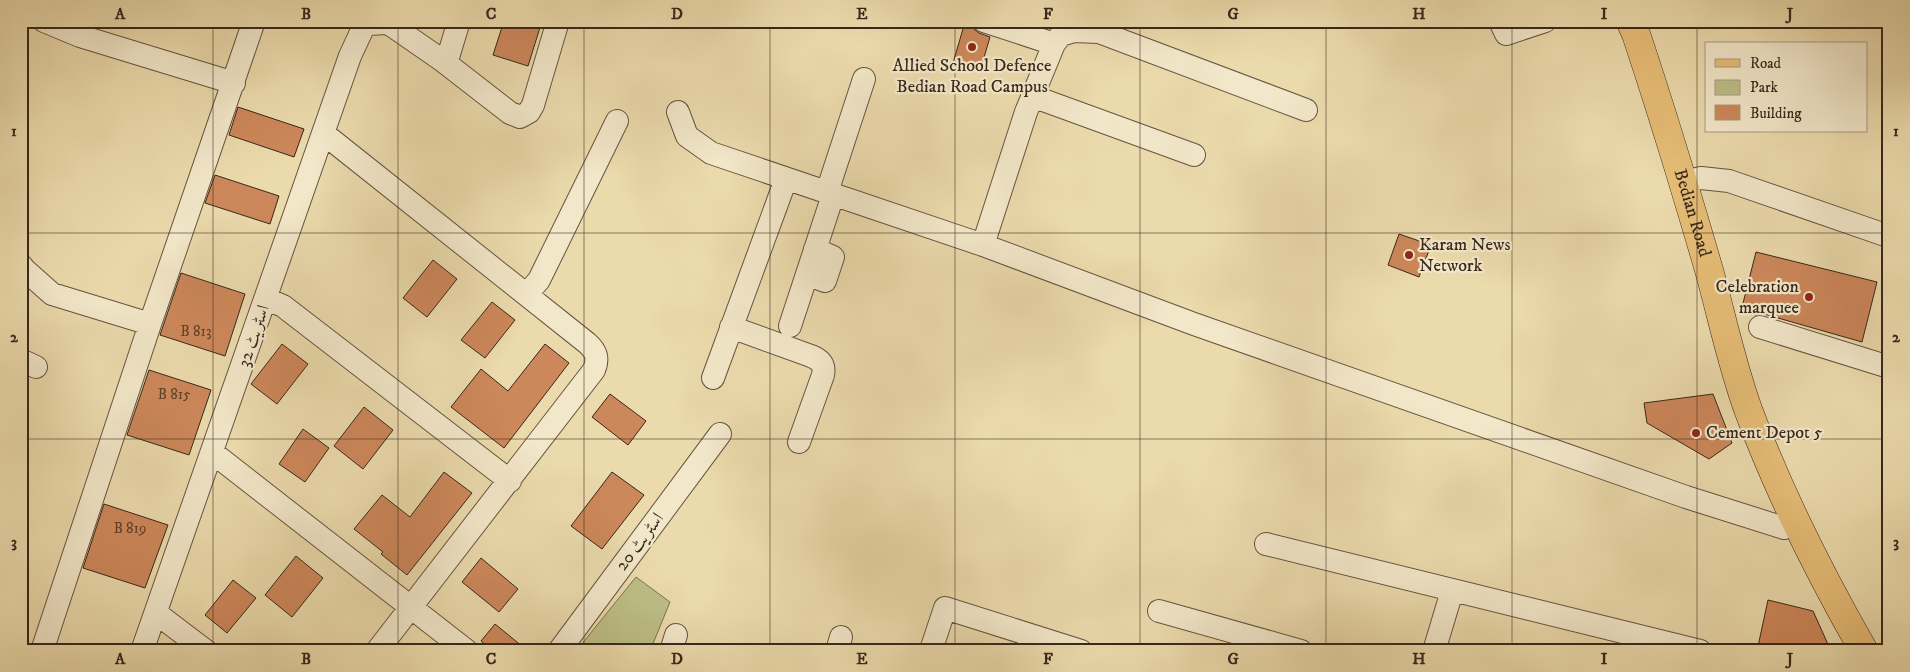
<svg xmlns="http://www.w3.org/2000/svg" width="1910" height="672" viewBox="0 0 1910 672" font-family="'IM FELL DW Pica',Amiri,serif">
<style>
.green{fill:#bcbe86;stroke:#7a7250}
.building{fill:#cc875a;stroke:#38271b}
.lines{fill:none;stroke-linecap:round;stroke-linejoin:round}
.minor-casing{stroke:#65543f;stroke-width:24}
.major-casing{stroke:#38271b;stroke-width:29}
.minor{stroke:#f2e7c9;stroke-width:22}
.major{stroke:#e6bd76;stroke-width:28}
.grid{fill:none;stroke:#38271b;stroke-width:1;stroke-opacity:0.55}
.poi-dot{fill:#8f2418;stroke:#f2e7c9;stroke-width:2}
.labels{text-anchor:middle;dominant-baseline:central;stroke-width:4.5;stroke-linejoin:round;paint-order:stroke}
.number-label{font-size:15px;fill:#5d3f2b}
.poi-label{font-size:18px;fill:#38271b;stroke:#f2e7c9;text-anchor:start}
.street-label{font-size:18px;fill:#38271b;stroke:#f2e7c9}
.neatline{fill:none;stroke:#38271b;stroke-width:2}
.grid-label{font-size:16px;text-anchor:middle;font-weight:bold;fill:#38271b}
</style>
<rect width="100%" height="100%" fill="#ebdaac"/>
<filter id="stains"><feTurbulence type="fractalNoise" baseFrequency=".004" numOctaves="4"/><feColorMatrix values="0 0 0 0 .2 0 0 0 0 .09 0 0 0 0 .02 0 0 0 .5 -.17"/></filter>
<radialGradient id="worn" r=".72"><stop offset=".6" stop-color="#630" stop-opacity="0"/><stop offset="1" stop-color="#630" stop-opacity=".3"/></radialGradient>
<path class="green" d="M636,577L670,602L650,651H576Z"/>
<path class="building" d="M504,21H542L528,66L493,55Z
M965,22L971,24L975,30L979,33L990,37L980,71L953,63Z
M238,107L304,129L294,157L229,135Z
M215,175L279,196L270,224L205,203Z
M1399,234L1431,245L1419,277L1388,265Z
M1756,252L1877,282L1862,342L1764,314L1756,315L1741,311Z
M433,260L457,279L427,317L403,298Z
M181,273L245,294L225,356L160,335Z
M492,302L515,320L485,358L461,340Z
M282,344L308,364L277,404L251,384Z
M545,344L569,363L504,448L451,407L481,369L508,391Z
M149,370L211,390L189,455L127,435Z
M610,394L646,421L628,445L592,417Z
M1713,394L1732,443L1709,459L1647,423L1644,403Z
M364,407L393,430L363,469L334,446Z
M303,429L329,448L305,482L279,464Z
M444,472L472,493L407,575L381,554L383,552L354,529L382,495L410,517Z
M612,472L644,495L602,549L571,526Z
M104,504L168,525L145,588L83,568Z
M296,556L323,578L292,617L265,595Z
M481,558L518,589L499,612L462,582Z
M233,580L256,598L227,633L205,615Z
M1768,600L1813,611L1831,651H1757Z
M495,624L528,651H493L481,641Z"/>
<g class="lines">
<defs>
<path id="minor" d="M44,21L80,36L234,83
M984,21L1054,44
M1500,21L1506,34L1545,21
M1074,31L1099,32L1306,110
M443,61L449,54L459,21
M1032,96L1194,155
M678,112L687,136L711,153L983,245L1194,324L1686,497L1784,528L1797,524
M323,133L587,343C596,351 599,358 594,370L377,651
M1684,182L1701,178L1729,181L1888,236
M827,192L864,79
M983,245L1026,112L1054,44L1061,35L1074,31L1076,21
M21,265L25,270L52,294L150,324
M807,274L825,281L833,257L815,249
M527,294L539,280L617,121
M267,299L283,306L510,481
M790,326L833,195
M731,327L811,356C821,360 825,365 823,375L799,442
M1760,327L1889,367
M21,360L36,367
M713,378L786,179
M213,453L467,651
M1266,544L1700,651
M1159,611L1301,651
M156,613L206,651
M932,647L945,608L1081,651
M42,651L150,324L254,21
M142,651L350,56L363,28L369,24L386,23L391,25L443,61L510,113L520,117L529,112L533,105L558,21
M559,651L720,434
M671,651L676,635
M837,651L841,637
M1434,651L1452,591"/>
<g id="major">
<path id="s1" d="M1630,21L1636,34C1662,112 1686,191 1709,270C1722,317 1732,366 1749,412C1780,495 1820,574 1864,651"/>
</g>
</defs>
<use href="#minor" class="minor-casing"/>
<use href="#major" class="major-casing"/>
<use href="#minor" class="minor"/>
<use href="#major" class="major"/>
</g>
<path class="grid" d="M213,21V651M398,21V651M584,21V651M770,21V651M955,21V651M1140,21V651M1326,21V651M1512,21V651M1697,21V651M21,233H1889M21,439H1889"/>
<g class="poi-dot">
<circle cx="972" cy="47" r="5"/>
<circle cx="1409" cy="255" r="5"/>
<circle cx="1809" cy="297" r="5"/>
<circle cx="1696" cy="433" r="5"/>
</g>
<g class="labels">
<g class="number-label">
<text x="196" y="331">B 813</text>
<text x="174" y="394">B 815</text>
<text x="130" y="528">B 819</text>
</g>
<g class="poi-label">
<text x="972" y="66" text-anchor="middle">Allied School Defence<tspan x="972" dy="21">Bedian Road Campus</tspan></text>
<text x="1419" y="245">Karam News<tspan x="1419" dy="21">Network</tspan></text>
<text x="1799" y="287" text-anchor="end">Celebration<tspan x="1799" dy="21">marquee</tspan></text>
<text x="1706" y="433">Cement Depot 5</text>
</g>
<g class="street-label">
<text stroke="none"><textPath href="#s1" startOffset="202">Bedian Road</textPath></text>
<text transform="translate(254 336) rotate(-71)">اسٹریٹ 32</text>
<text transform="translate(640 542) rotate(-53)">اسٹریٹ 20</text>
</g>
</g>
<rect width="1910" height="672" fill="none" stroke="#ebdaac" stroke-width="55"/>
<rect x="1705" y="42" width="162" height="90" fill="#f2e7c9" stroke="#a89a83"/>
<rect x="1715" y="59" width="25" height="8" fill="#e6bd76" stroke="#a89a83"/>
<text x="1750" y="68" font-size="15" fill="#38271b">Road</text>
<rect x="1715" y="80" width="25" height="15" fill="#bcbe86" stroke="#a89a83"/>
<text x="1750" y="92" font-size="15" fill="#38271b">Park</text>
<rect x="1715" y="105" width="25" height="15" fill="#cc875a" stroke="#a89a83"/>
<text x="1750" y="118" font-size="15" fill="#38271b">Building</text>
<rect x="28" y="28" width="1854" height="616" class="neatline"/>
<g class="grid-label">
<text x="120" y="19">A</text>
<text x="306" y="19">B</text>
<text x="491" y="19">C</text>
<text x="677" y="19">D</text>
<text x="862" y="19">E</text>
<text x="1048" y="19">F</text>
<text x="1233" y="19">G</text>
<text x="1419" y="19">H</text>
<text x="1604" y="19">I</text>
<text x="1790" y="19">J</text>
<text x="14" y="136">1</text>
<text x="1896" y="136">1</text>
<text x="14" y="342">2</text>
<text x="1896" y="342">2</text>
<text x="14" y="547">3</text>
<text x="1896" y="547">3</text>
<text x="120" y="664">A</text>
<text x="306" y="664">B</text>
<text x="491" y="664">C</text>
<text x="677" y="664">D</text>
<text x="862" y="664">E</text>
<text x="1048" y="664">F</text>
<text x="1233" y="664">G</text>
<text x="1419" y="664">H</text>
<text x="1604" y="664">I</text>
<text x="1790" y="664">J</text>
</g>
<rect width="100%" height="100%" filter="url(#stains)"/>
<rect width="100%" height="100%" fill="url(#worn)"/>
</svg>
